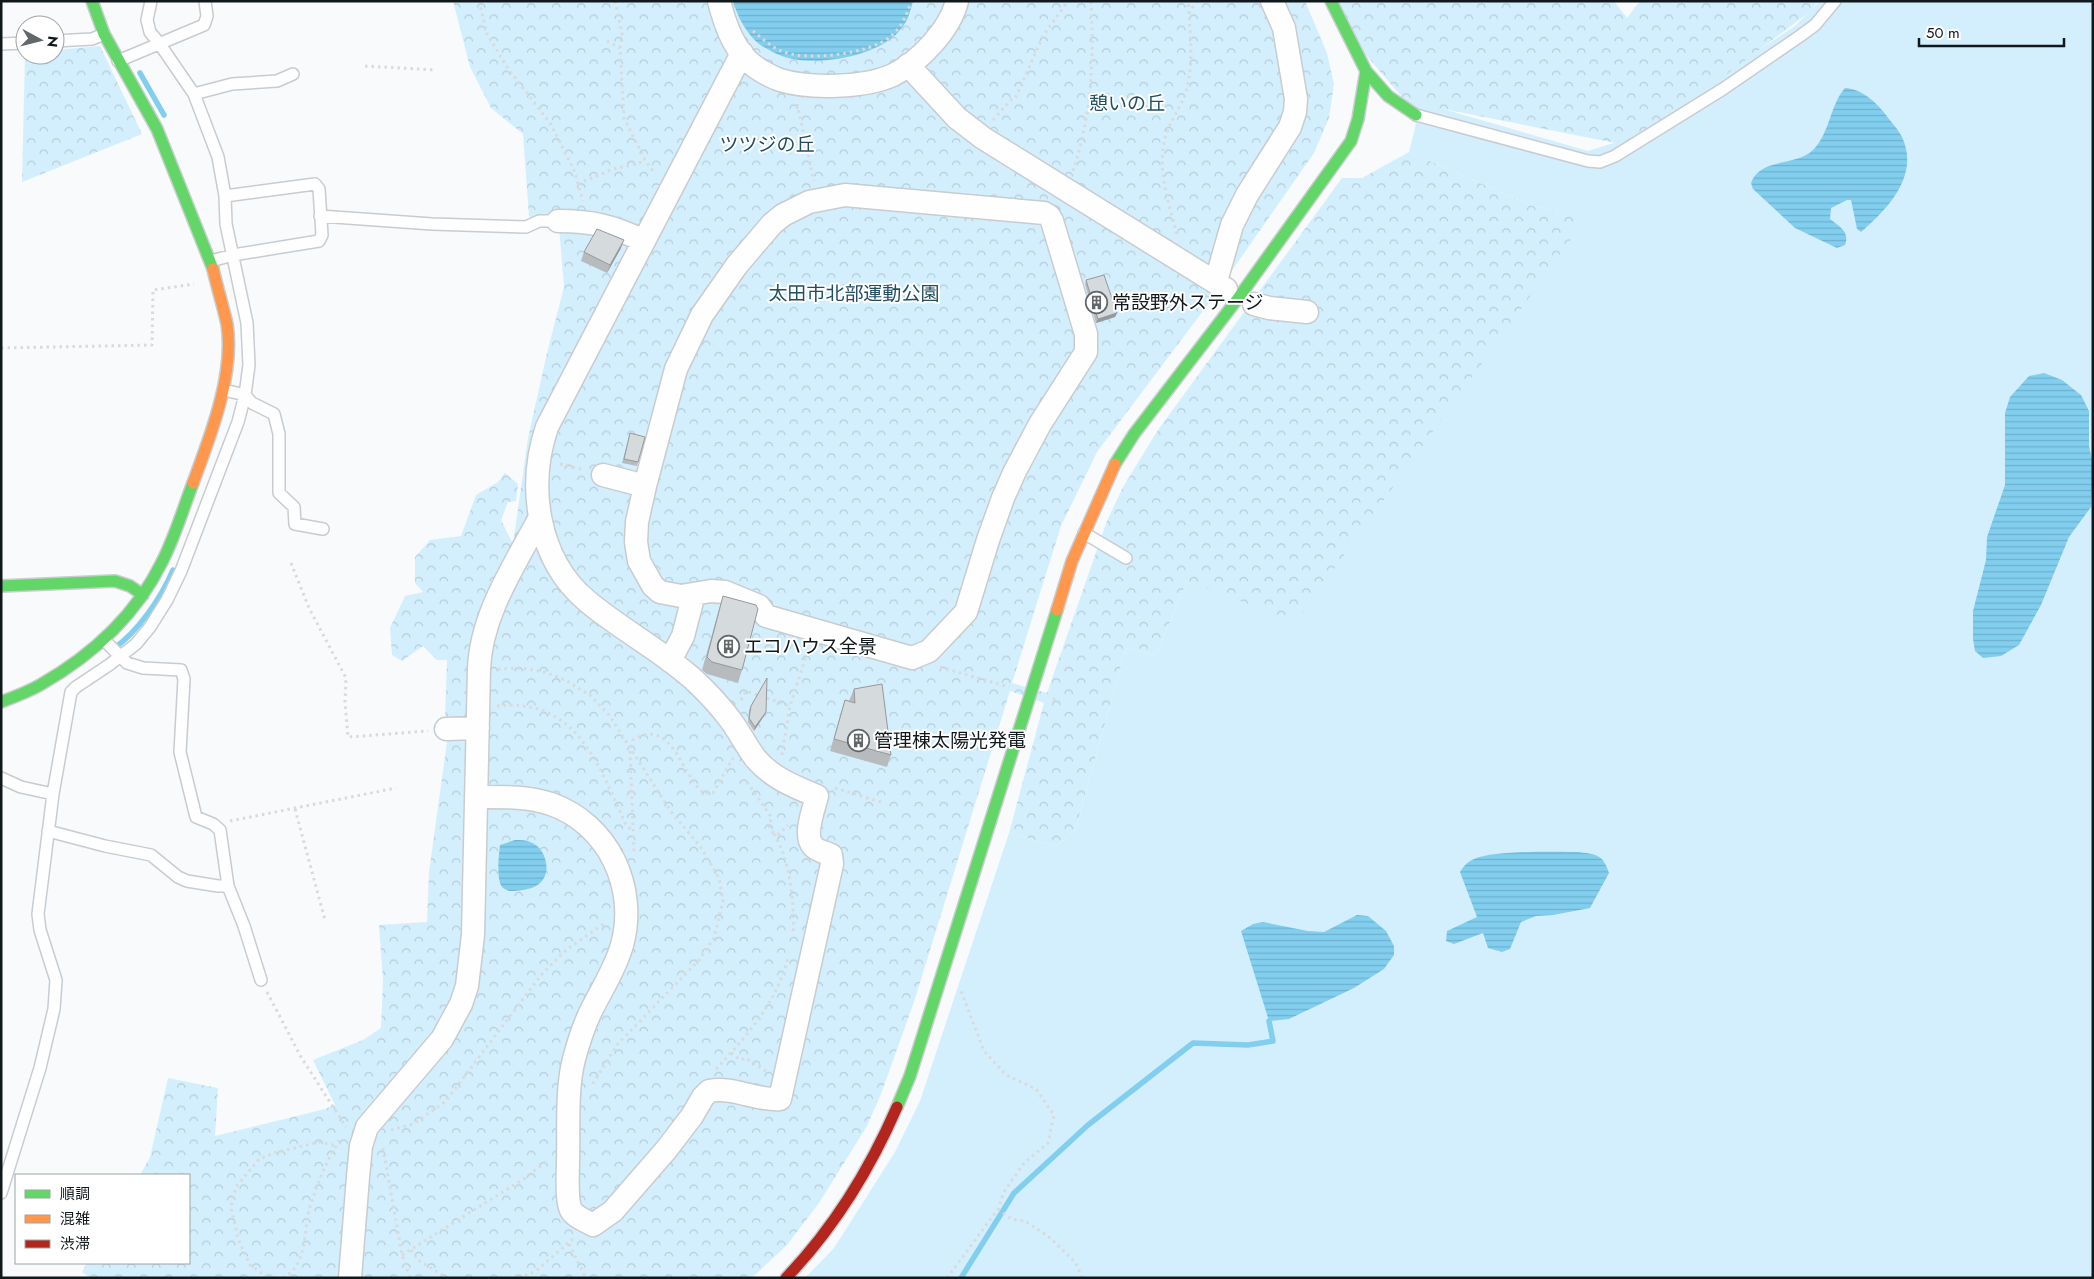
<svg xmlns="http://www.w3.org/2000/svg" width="2094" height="1279" viewBox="0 0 2094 1279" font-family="Jost,'Noto Sans JP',sans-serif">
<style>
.green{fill:#d3effd}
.forest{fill:url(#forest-crowns)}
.water{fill:url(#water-rules)}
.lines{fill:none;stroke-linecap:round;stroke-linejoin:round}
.stream{stroke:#82ceee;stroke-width:5.5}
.lane-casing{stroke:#c8cccf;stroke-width:14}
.street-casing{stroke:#c8cccf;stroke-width:25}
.fast-casing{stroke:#c8cccf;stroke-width:14}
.slow-casing{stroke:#c8cccf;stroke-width:14}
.jam-casing{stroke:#c8cccf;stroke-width:14}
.path{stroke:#d9dada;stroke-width:3;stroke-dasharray:2.5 4;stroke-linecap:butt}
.lane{stroke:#fefeff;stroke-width:11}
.street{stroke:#fefeff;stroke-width:22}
.fast{stroke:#63d668;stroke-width:11}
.slow{stroke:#ff974d;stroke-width:11}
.jam{stroke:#b3261e;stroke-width:11}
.wall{fill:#b7bbbe}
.shaded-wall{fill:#95999b}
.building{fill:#d5dadd;stroke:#95999b}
.labels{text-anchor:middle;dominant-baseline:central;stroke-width:4;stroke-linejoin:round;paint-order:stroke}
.park-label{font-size:19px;fill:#214e61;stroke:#fff}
.poi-label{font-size:19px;fill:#11181b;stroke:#fff;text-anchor:start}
</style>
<defs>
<pattern id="forest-crowns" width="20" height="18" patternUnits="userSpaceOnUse" patternTransform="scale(1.25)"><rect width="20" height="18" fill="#d3effd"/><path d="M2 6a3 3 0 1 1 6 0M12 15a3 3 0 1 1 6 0" fill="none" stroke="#b4ccd8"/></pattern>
<pattern id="water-rules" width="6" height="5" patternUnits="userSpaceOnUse" patternTransform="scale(1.25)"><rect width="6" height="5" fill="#82ceee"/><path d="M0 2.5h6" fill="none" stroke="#6fb0cc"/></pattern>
</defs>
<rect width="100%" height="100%" fill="#f8fafc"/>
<path class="green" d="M1820,1H2093V1278H805L834,1248L895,1152L920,1101L1009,833L1056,846L1075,831L1126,648L1156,655L1187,581L1586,217L1530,205L1409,152L1416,124L1402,97L1588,151L1623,140L1795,26Z"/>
<path class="forest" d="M453,1H1305L1327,53L1334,84L1329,118L1314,153L1212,299L1097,452L1061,526L1012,683L1047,693L1107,521L1123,487L1158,430L1342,178H1362L1409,152L1530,205L1587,217L1296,622L1187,581L1156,655L1126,648L1075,831L1056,846L1009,833L1044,703L1010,691L914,1002L881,1094L867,1126L819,1203L787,1245L755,1275L750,1278H90L82,1272L87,1263H189V1175H140L150,1157L168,1078L218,1088L215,1136L325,1109L335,1105L313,1060L363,1040L381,1028L383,981L379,925L427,922L429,872L447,742L445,721L447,660H437L423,646L402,661L392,655L390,628L405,596L423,592L415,583V557L430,540L461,536L476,495L498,482L505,473L518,484L516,501L508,502L501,520L513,544L528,438L547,353L564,287L558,215L529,217L523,134L491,108L470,67Z
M1337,1H1614L1627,18L1640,1H1818L1811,11L1631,146L1433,107L1402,97L1359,47Z
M100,46L142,134L22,182L25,54L55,55V50Z"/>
<path class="water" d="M733,1H913C910,12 908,21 901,29C880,57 813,68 782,56C775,54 768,49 762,46C748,37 737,16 733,1Z
M1845,88C1862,89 1876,102 1886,115C1891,122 1898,129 1902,137C1920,175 1888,209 1861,232L1857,229L1851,200H1847L1831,208L1830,219C1840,227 1850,232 1845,245L1837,248L1795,228L1753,189L1751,183C1760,157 1796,167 1813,150C1830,133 1830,105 1845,88Z
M2044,373L2062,380L2081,395L2089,411V446L2093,464L2091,507L2069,537L2041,605L2019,645L2001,656L1983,658L1975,651L1973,639V611L1986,560L1987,537L2005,485V413L2010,397L2029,376Z
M515,840C520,840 526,840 530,842C546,847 553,873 539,884C531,890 519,891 509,891C507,890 504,889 502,887C496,879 499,854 500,845Z
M1577,852C1596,854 1603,854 1609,873L1590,908L1553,915L1536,916L1521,922L1510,949L1502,952L1488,948L1483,933L1454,944L1446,941L1447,931L1477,917L1460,872C1463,867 1467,862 1474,859C1495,850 1552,852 1577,852Z
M1357,915L1368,916L1386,931L1394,946V955L1384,969L1354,988L1289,1019L1269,1021L1241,931L1253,924L1263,922L1308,931L1324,932Z"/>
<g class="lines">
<path class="stream" d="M140,73L164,115
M113,649C138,632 161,598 173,570
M961,1278L1014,1193L1088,1125L1193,1043L1248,1045L1273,1041L1269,1021"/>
<defs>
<path id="lane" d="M55,41L92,39L104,34
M1,44L25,43
M118,61L204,25L207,16L205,1
M194,94L232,84L277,81L293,74
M1416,115L1588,161L1600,162L1615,156L1723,89L1800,36L1815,25L1835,1
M320,216L432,224L526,227L539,221H558
M211,261L233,255L319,241L322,235L319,189L315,184L225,196
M224,390L245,395L252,403L274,414L279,434V493L294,507L295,524L323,529
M1084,533L1126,558
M104,640L127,663L143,668L181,670L184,679L180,752L196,817L213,824L220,830L228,886L244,926L261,980
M1,778L21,787L53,794
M48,831L105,846L151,855L178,877L187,881L218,886H228
M1,1193L40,1068L54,1009L56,980L40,930L38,914L53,794L71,692L76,687L109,665L136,644L150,627L167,600L181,571L238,422L245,395L249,365L247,323L226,224L225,196L218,157L194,94L159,43L150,32L147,20L151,1"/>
<path id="street" d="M719,1C724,21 732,45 747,60C755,68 769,76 780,80C809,89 865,88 893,75C919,62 950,30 957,1
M908,65L957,118L983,138L1226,289
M845,195L1044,213L1049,216L1052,221L1086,334V352L1040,424L1015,471L1003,498L988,540L966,612L929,651L912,658L766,616L759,606L725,592L711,591L681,596L660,592L653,586L639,561L636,542L637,522L645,486L676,369L702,315L737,265L772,224L783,215L809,202Z
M558,221C592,221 613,226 644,241
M1216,281L1232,225L1247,195L1290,127L1295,112L1296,99L1284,28L1272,1
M1254,304L1269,308L1307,312
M603,475L645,486
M670,661L683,636L694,594
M446,729L478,728
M476,797C501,797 527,796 551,804C608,824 638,887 622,945C615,970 601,990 590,1013C583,1028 578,1044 574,1059C566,1089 569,1130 568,1161C568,1173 566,1200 571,1210C575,1217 586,1221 593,1225L613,1211L666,1150L692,1116L703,1097L709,1091C733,1086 756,1101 780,1099L832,864L831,855C825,852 817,851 813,846C803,835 814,809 817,796C795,787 772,778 756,759C746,746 739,731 729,718C719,705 706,691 693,679C661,650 620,629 587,601C537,559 527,486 547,427L742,53
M350,1278L358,1177L361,1146L367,1127L442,1039L461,1004L467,986L473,935L479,669C481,614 515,565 540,517"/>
<path id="fast" d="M92,1L104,34L157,129L213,269
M1366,71L1388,96L1416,115
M1115,464L1134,434L1239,297L1351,141L1358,119L1366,71L1331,1
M1,586L115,581L130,586L143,595
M1,702C14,697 28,692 40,685C91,656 136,615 162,562C175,537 183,509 193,483
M897,1107L910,1076L1057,610"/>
<path id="slow" d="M193,483C210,437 235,374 227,324C223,306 217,287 213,269
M1057,610L1072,561L1115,464"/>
<path id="jam" d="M786,1278C833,1229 870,1169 897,1107"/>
</defs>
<use href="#lane" class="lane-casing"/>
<use href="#street" class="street-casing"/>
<use href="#fast" class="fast-casing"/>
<use href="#slow" class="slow-casing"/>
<use href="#jam" class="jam-casing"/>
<path class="path" d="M479,1L487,34L507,67L550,123L574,170L583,201
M615,1L622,33L620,48L624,118L645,160L655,174
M1189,14L1196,1
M753,31C762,38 771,47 781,51C806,62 869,54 890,37C901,28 907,15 911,1
M607,41L620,48
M365,66L435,70
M797,104L814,181
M993,120L1011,100L1015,99L1043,36L1068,1
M1073,171C1092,112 1094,63 1091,1
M578,184L613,169L637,164L645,160
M1177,234C1169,205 1158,173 1164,143C1167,126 1178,112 1184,97C1195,68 1190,32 1188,1
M1,348L152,345L153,290L194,284
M560,464L585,470
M291,563L309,608L346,678L345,702L348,737L428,731
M940,667L1009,687
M498,669L521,668L545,672L567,681L591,696L609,715L672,813L700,846L719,878L723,901L714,938L699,960L617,1045L592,1085
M1053,699L1060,701
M741,700L746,691L790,706
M497,706C577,697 599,766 626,825L633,831
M782,755L790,706L808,650
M747,782L772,818C768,825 769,828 774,834H779L788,825
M835,788L881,802
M295,809L325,920
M230,821L396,788
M774,834C790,858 795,906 793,935
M634,851L630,751L633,740C672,716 680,773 703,793H713L733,758
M267,992L301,1057L346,1127
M731,1053L741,1060L745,1058L766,1071
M716,1069C746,1037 777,1002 788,958
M391,1130L413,1124L445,1102L542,974L566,950L605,923
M383,1148L402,1255L410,1278
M998,1209L1011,1219L1025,1221L1049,1237L1076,1263L1082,1278
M569,1244L586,1278
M411,1250L418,1260L447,1278
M402,1255L525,1178L548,1160
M274,1278L266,1276L250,1265L238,1239L231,1207L236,1187L259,1159L274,1153L319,1142L337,1146
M283,1278C310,1263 302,1229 311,1204C318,1182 327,1159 340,1140
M519,1278L536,1271L574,1238
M947,1278L998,1209L1004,1192L1024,1163L1048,1143L1054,1115L1036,1089L1006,1075L984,1051L961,991"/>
<use href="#lane" class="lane"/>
<use href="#street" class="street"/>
<use href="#fast" class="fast"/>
<use href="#slow" class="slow"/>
<use href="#jam" class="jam"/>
</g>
<path class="wall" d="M621,248L607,273L581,261L584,252Z
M1086,280L1117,313L1115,317L1096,323L1085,284Z
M630,433L638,462L637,466L622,463Z
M723,596L742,670L738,683L707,674L702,670L719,609Z
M854,689L891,755L887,767L830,751L841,713L845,700L849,701Z
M751,706L766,712L764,716L754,731L748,722L749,710Z"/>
<path class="shaded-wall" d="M624,240L621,248L607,273L610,265Z
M1117,313L1115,317L1096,323L1098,319Z
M766,712L764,716L754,731L755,727Z"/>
<path class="building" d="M597,229L624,240L610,265L584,252Z
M1104,275L1117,313L1098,319L1086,280Z
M630,433L645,437L638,462L624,459Z
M723,596L756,605L758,609L742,670L712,662L707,657Z
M767,678L766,712L755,727L749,718L751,706Z
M882,684L891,755L834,739L845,700L855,703L854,689Z"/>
<defs>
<symbol id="building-ring" viewBox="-11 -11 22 22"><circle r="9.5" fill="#fff" stroke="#62676a" stroke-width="1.5"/><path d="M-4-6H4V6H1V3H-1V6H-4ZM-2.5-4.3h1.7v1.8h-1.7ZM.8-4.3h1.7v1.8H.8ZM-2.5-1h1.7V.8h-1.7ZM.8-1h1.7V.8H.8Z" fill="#62676a"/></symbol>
</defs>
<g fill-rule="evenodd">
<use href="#building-ring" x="1084" y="290" width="25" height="25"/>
<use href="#building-ring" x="716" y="634" width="25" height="25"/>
<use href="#building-ring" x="846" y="728" width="25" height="25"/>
</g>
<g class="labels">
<g class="park-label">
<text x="1127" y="103">憩いの丘</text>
<text x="767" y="144">ツツジの丘</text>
<text x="854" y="293">太田市北部運動公園</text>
</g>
<g class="poi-label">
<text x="1112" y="302">常設野外ステージ</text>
<text x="744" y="646">エコハウス全景</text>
<text x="874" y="740">管理棟太陽光発電</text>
</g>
</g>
<rect width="2094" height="1279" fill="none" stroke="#11181b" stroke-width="5"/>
<rect x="15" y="1174" width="175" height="90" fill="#ffffff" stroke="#a0a3a4"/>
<rect x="25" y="1190" width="25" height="8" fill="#63d668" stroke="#a0a3a4"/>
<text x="60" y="1199" font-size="15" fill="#11181b">順調</text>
<rect x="25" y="1215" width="25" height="8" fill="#ff974d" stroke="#a0a3a4"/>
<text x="60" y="1224" font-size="15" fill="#11181b">混雑</text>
<rect x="25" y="1240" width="25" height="8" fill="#b3261e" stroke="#a0a3a4"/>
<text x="60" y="1249" font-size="15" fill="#11181b">渋滞</text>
<g transform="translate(40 40) rotate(97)"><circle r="24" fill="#ffffff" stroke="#a0a3a4"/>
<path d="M0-4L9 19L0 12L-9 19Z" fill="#62676a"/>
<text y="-8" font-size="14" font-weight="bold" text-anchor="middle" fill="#11181b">N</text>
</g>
<path d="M1919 38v8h145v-8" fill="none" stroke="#11181b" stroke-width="2.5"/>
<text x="1926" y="38" font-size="15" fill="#11181b" stroke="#ffffff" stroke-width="4" paint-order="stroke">50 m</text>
</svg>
